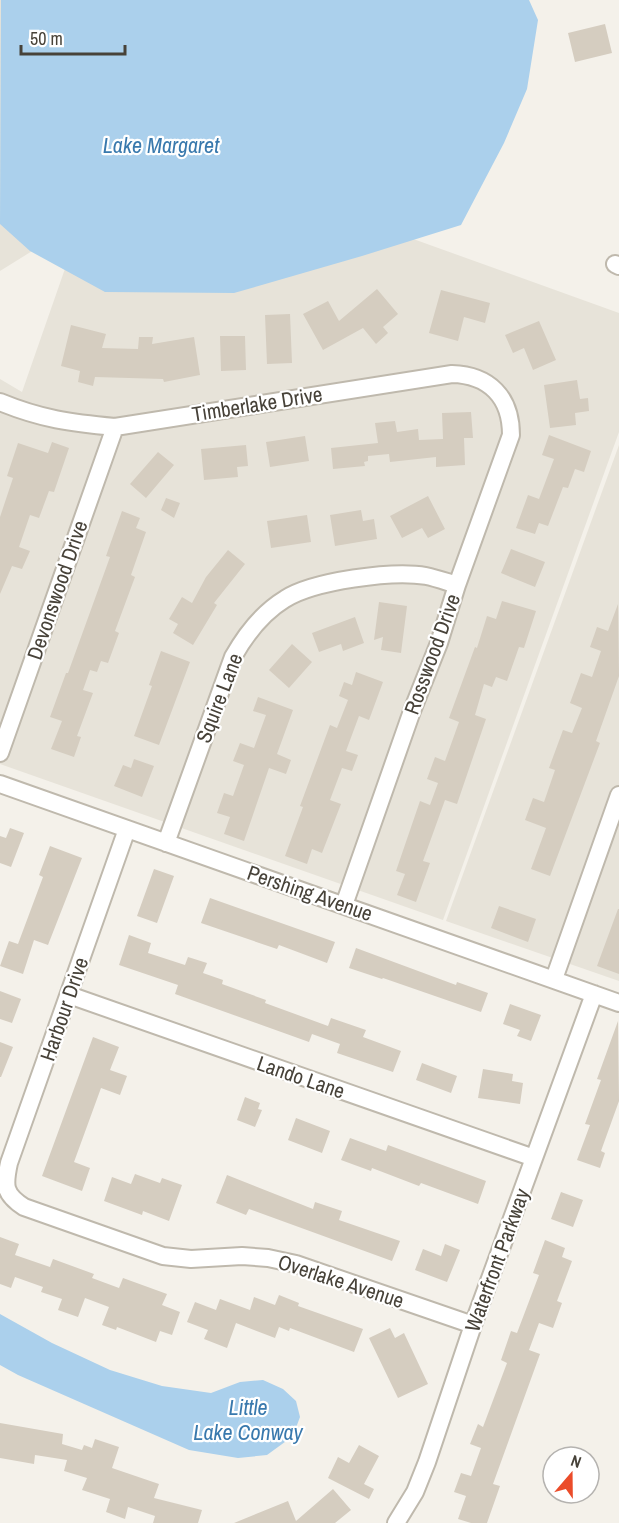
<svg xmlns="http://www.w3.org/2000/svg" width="619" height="1523" viewBox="0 0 619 1523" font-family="'Archivo Narrow',sans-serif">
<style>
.residential{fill:#e7e3d9}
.water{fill:#abd0ec}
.building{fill:#d5cdc0}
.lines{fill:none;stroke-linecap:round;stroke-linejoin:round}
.minor-casing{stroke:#bfb9ad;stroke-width:20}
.minor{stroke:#fff;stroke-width:16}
.labels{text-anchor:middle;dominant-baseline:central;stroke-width:4.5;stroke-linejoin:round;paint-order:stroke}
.street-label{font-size:21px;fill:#474239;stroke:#fff}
.water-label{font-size:22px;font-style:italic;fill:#3979ad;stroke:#fff}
</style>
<rect width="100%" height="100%" fill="#f4f1ea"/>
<path class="residential" d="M0,0H159L113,131L619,313V432L443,920L0,764V379L22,392L82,220L0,271Z
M619,445V981L446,921Z"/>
<path class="water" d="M1,0H529L538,20L527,89L504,143L461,225L362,256L234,293L105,292L30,251L0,224Z
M0,1314L52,1343L110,1370L162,1386L211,1393L240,1382L263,1380L283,1389L296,1401L300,1417L294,1433L289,1439L267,1455L238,1458L189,1450L18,1375L0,1365Z"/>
<path class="building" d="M605,24L612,53L575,62L568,33Z
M377,289L398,314L383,327L388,333L376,344L363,328L323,350L303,314L328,301L339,321Z
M441,290L490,303L485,323L464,317L458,341L429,333Z
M290,314L292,363L267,364L265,315Z
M539,321L556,360L533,370L524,348L513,353L505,335Z
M71,325L106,334L102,348L138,349L139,337H153L152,344L194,337L200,375L164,382L163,379L95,377L93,386L78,382L80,371L61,366Z
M220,336H245L246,370L221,371Z
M577,380L580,399L588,398L589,411L575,413L576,425L550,428L544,385Z
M471,412L473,438H464L465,465L436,467V457L390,462L389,454L368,456V461L364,462L365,466L333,469L331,448L378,443L375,423L395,421L397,432L418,429L419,440L443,439L442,413Z
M549,435L591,451L584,472L575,469L568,488L563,487L548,526L539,523L535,534L516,528L528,495L539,499L554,459L542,455Z
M305,436L309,461L270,467L266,442Z
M52,442L69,448L54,492L49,491L39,518L30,515L19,547L30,551L22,569L12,566L0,594V517L13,478L7,476L18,443L48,453Z
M246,445L248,466L237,467L238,477L204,480L201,449Z
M158,452L174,465L146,498L130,484Z
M428,496L445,529L428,538L422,528L402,538L390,516Z
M166,498L180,503L174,518L161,510Z
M361,510L363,521L374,519L377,539L335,546L330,515Z
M122,511L140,518L136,528L146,532L131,575L135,577L115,631L119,633L108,663L101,661L97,672L90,670L83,690L93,693L77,736L81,737L74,757L51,749L62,721L50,717L66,673H68L110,557L106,556Z
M307,515L311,542L271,548L267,521Z
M511,549L545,562L535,587L501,573Z
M228,550L245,564L214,603L217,605L193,645L173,633L178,624L169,619L182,597L192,603L206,577Z
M502,601L536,611L524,648L519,647L507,681L496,677L492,687L484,684L475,715L486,719L457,804L445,800L423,861L430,863L416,902L397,895L405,874L396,871L420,801L430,805L438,783L427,779L435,757L445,761L459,722L449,718L475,647L477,648L487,616L496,619Z
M379,602L407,606L401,653L381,650L383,637L374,640Z
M618,604L619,676L596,741L600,743L550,876L531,869L546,828L525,820L533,798L544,802L555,770L549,768L563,730L572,733L582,708L570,703L581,673L592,677L601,651L590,647L597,627L608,631Z
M355,617L364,643L343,651L341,644L319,652L312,633Z
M292,644L312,662L289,688L269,670Z
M161,651L190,662L159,745L134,736L152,686L149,685Z
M356,672L383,682L369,720L359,716L346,751L358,755L352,771L342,768L330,800L341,804L322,853L312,849L307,864L285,856L303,807L300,806L330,725L337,728L348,700L339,696L344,682L352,685Z
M258,697L293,710L277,754L291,760L286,774L269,768L244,841L224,834L230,817L217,813L224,793L233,796L244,765L233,761L240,743L254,748L266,715L253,711Z
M134,759L154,766L142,797L114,786L123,765L131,768Z
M10,828L24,833L11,867L0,863V836L6,838Z
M50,846L82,858L48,945L34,940L23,974L0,966L9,941L18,944L43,877L39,875Z
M154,869L174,876L157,923L137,916Z
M210,898L335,942L327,963L279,945L277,949L201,923Z
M499,906L536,919L528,942L491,928Z
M618,909H619V974L597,966Z
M129,935L151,943L148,953L185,965L188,957L207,963L203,973L223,980L222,984L266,1000L265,1003L328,1026L331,1018L366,1030L363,1037L401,1051L393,1072L337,1053L340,1044L312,1034L309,1042L175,994L178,985L119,965Z
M356,948L456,985L457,982L488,993L481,1012L383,978L382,979L349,968Z
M0,991L21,999L12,1023L0,1019Z
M510,1004L541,1015L531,1041L517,1036L520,1030L503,1024Z
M618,1021L619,1101L601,1151L605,1153L600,1168L577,1160L590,1125L585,1124L601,1080L597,1079Z
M93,1037L119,1047L110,1070L127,1076L120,1095L101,1088L74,1162L90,1168L82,1191L42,1176Z
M0,1042L13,1047L1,1077H0Z
M422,1063L457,1076L451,1093L416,1080Z
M483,1069L513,1074L512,1081L523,1083L520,1104L478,1098Z
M245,1097L260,1103L258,1109L262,1110L255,1127L237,1120Z
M296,1118L330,1131L322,1153L288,1140Z
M350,1138L386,1151L388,1145L486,1181L478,1204L421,1183L419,1186L372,1168L371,1171L341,1160Z
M135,1174L160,1183L162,1178L182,1185L169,1221L143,1211L142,1215L104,1201L112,1177L131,1184Z
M227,1175L313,1209L315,1202L342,1211L339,1220L400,1241L392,1261L249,1209L246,1215L216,1203Z
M561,1192L583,1200L573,1227L551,1219Z
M0,1237L19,1244L15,1255L50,1267L53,1259L94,1274L92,1278L119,1288L123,1278L167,1294L162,1305L180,1312L172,1335L160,1331L156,1342L117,1327L116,1330L102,1325L109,1307L85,1298L78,1317L58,1310L62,1299L41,1292L43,1287L15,1277L11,1288L0,1284Z
M545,1240L565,1248L562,1257L572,1261L557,1301L562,1303L553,1328L539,1323L529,1350L540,1354L493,1484L500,1486L487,1523H471L458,1519L466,1496L454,1492L461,1473L471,1476L481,1448L470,1444L478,1424L483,1427L507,1363L501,1360L511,1331L517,1333L539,1275L533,1273Z
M445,1244L460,1250L447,1282L415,1270L423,1249L441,1256Z
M279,1295L299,1303L298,1306L363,1329L354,1352L290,1328L289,1331L279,1327L275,1338L236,1323L227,1348L204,1339L208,1330L187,1322L195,1302L216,1310L220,1299L250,1310L254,1297L275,1305Z
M390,1328L395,1338L404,1333L428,1384L398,1398L369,1338Z
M0,1423L63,1434L62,1444L82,1450L84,1445L92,1448L95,1439L119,1447L112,1468L159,1484L154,1498L202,1510L198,1523H153L155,1516L128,1507L125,1519L106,1512L110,1499L82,1490L87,1478L64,1471L67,1460L35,1455L34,1464L0,1458Z
M359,1445L379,1456L364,1484L374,1489L369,1499L328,1478L338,1457L349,1463Z
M333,1489L351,1510L335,1523H234L288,1501L296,1521Z"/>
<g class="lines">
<defs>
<path id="minor" d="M615,264L619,266
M0,402C41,419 71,423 115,427L452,374C489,375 511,397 511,435L457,585L439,643L412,711L344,905
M0,753L115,427
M0,784L619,1003
M127,829L9,1163C4,1186 4,1194 24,1207L163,1256L191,1259L242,1256L268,1258L296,1264L473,1325
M166,843L233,657C246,634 262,613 285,599C313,581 393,570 426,576C436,578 447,582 457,585
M554,979L619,795
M69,995L534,1158
M396,1523L415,1492L427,1462L473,1325L594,994"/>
</defs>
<use href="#minor" class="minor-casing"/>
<use href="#minor" class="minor"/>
</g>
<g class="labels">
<g class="street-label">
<text transform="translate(257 404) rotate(-9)">Timberlake Drive</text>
<text transform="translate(57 590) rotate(-71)">Devonswood Drive</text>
<text transform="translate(432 654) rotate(-70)">Rosswood Drive</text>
<text transform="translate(219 698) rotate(-69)">Squire Lane</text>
<text transform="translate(310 893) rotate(19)">Pershing Avenue</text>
<text transform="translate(64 1009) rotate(-71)">Harbour Drive</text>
<text transform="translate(301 1077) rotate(19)">Lando Lane</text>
<text transform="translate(497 1260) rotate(-70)">Waterfront Parkway</text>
<text transform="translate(341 1281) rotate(18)">Overlake Avenue</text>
</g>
<g class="water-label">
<text x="161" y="145">Lake Margaret</text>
<text x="248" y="1407">Little<tspan x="248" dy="25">Lake Conway</tspan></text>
</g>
</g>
<g transform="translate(571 1475) rotate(20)"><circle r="28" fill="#ffffff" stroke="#b5b3b0" stroke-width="1.5"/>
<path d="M0-4.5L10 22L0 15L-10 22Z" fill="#eb4c2a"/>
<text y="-9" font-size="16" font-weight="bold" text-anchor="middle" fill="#474239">N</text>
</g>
<path d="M21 45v9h104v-9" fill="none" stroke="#474239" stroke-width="3"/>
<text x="30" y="45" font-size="18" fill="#474239" stroke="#ffffff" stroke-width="4.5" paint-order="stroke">50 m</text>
</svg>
